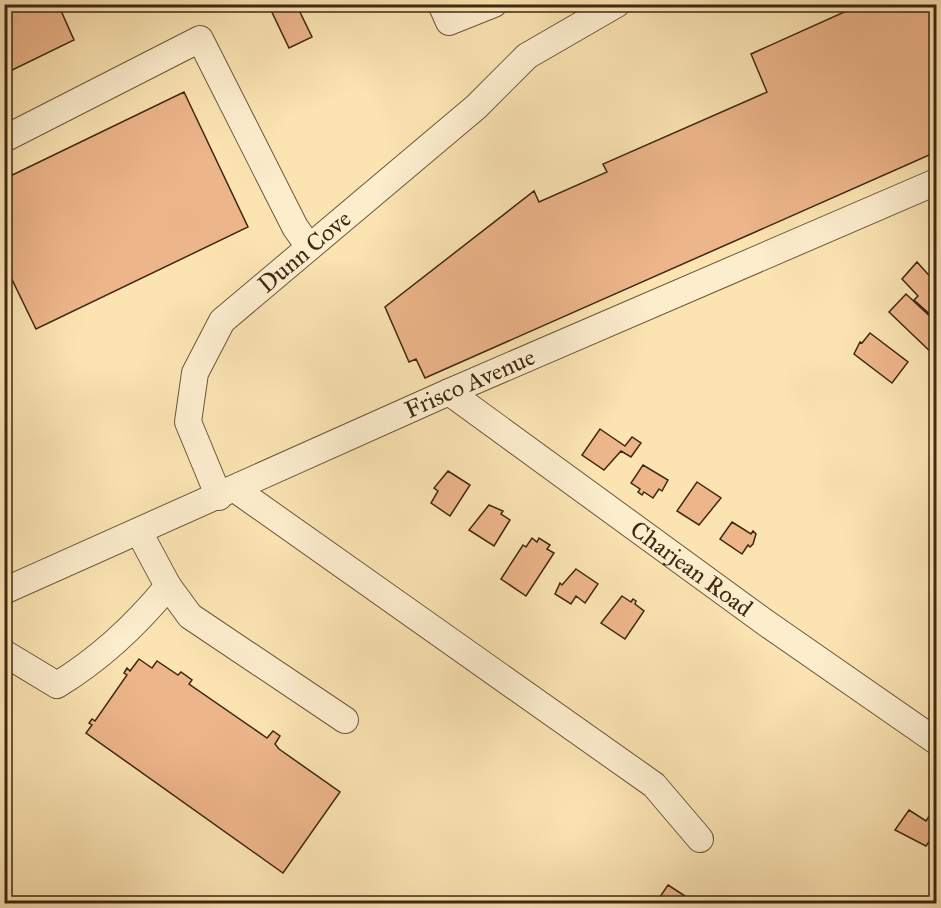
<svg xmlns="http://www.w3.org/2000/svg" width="941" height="908" viewBox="0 0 941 908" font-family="'IM FELL Great Primer',serif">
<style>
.building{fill:#edb58a;stroke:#3e2812;stroke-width:1.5}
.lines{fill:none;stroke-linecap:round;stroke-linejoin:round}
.minor-casing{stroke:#6d573a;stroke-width:28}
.minor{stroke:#fcedcd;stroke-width:26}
.labels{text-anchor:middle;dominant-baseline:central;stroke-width:4.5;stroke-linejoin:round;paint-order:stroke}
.street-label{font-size:24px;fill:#3e2812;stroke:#fcedcd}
</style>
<rect width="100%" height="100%" fill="#fbe3b2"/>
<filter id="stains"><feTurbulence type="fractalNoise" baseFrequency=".00333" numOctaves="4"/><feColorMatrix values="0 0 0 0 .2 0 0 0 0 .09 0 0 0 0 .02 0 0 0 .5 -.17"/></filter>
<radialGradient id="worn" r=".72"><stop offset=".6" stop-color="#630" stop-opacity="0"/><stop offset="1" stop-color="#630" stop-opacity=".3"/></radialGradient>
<path class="building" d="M4,4H58L74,40L4,74Z
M268,4H296L312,37L289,48Z
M862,4H936V152L425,378L416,359L409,362L385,307L534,191L539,202L607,172L603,164L767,92L751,54Z
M184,92L248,227L36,329L4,263V179Z
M917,262L935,282L929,288L936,296V314L933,317L914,300L918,296L902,279Z
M906,294L936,322V357L889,312Z
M870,333L908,362L892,383L854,354L860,342L862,343Z
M600,429L625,446L632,437L641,443L631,457L621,451L604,470L582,455Z
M643,465L668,480L662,491L659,489L653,498L644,492L642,495L638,492L640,489L631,483Z
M448,471L470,485L450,516L431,503L438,491L434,488Z
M697,482L721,498L699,525L677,511Z
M489,505L503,511L501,514L510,520L494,546L469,530Z
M732,522L751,534L753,531L756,534L753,544L750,547L748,545L742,554L720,539Z
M532,538L537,542L539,538L550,545L547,549L554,553L526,596L501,579L523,545L526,547Z
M576,569L598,584L585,603L576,596L571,604L555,594L560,583L562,585Z
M622,596L631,602L633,599L636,601L635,604L644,611L625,639L601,623Z
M139,659L152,668L157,661L178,675L181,672L192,680L189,684L267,738L273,731L280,736L275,744L279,749L340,792L283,873L86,733L92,725L89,723L92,719L95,721L127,675L124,673L127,668L130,671Z
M909,810L926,821L932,812L936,814V842L931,839L926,846L895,830Z
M668,885L688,898L698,904H655Z"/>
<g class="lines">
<defs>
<g id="minor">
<path d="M441,4L449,22L494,4"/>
<path d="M4,139L200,39L295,227L309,247"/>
<path id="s1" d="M449,392L766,623L936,741"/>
<path d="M235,489L654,785L700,839"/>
<path id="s2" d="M219,497L188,422L195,373L222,321L476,107L527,56L617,4"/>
<path d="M168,586L190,616L345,720"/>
<path id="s3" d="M4,591L449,392L936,182"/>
<path d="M4,653L57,685C98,660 137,624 168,586L139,532"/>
</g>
</defs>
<use href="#minor" class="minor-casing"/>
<use href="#minor" class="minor"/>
</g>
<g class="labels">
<g class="street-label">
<text stroke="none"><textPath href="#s2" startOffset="297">Dunn Cove</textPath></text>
<text stroke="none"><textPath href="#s3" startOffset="510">Frisco Avenue</textPath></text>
<text stroke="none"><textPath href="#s1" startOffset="300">Charjean Road</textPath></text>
</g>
</g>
<rect width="941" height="908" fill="none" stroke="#fbe3b2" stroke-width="24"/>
<rect x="6" y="6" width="929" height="896" fill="none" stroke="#3e2812" stroke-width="3"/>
<rect x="12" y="12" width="917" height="884" fill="none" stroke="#3e2812" stroke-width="1.5"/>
<rect width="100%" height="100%" filter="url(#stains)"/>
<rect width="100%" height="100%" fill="url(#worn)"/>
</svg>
